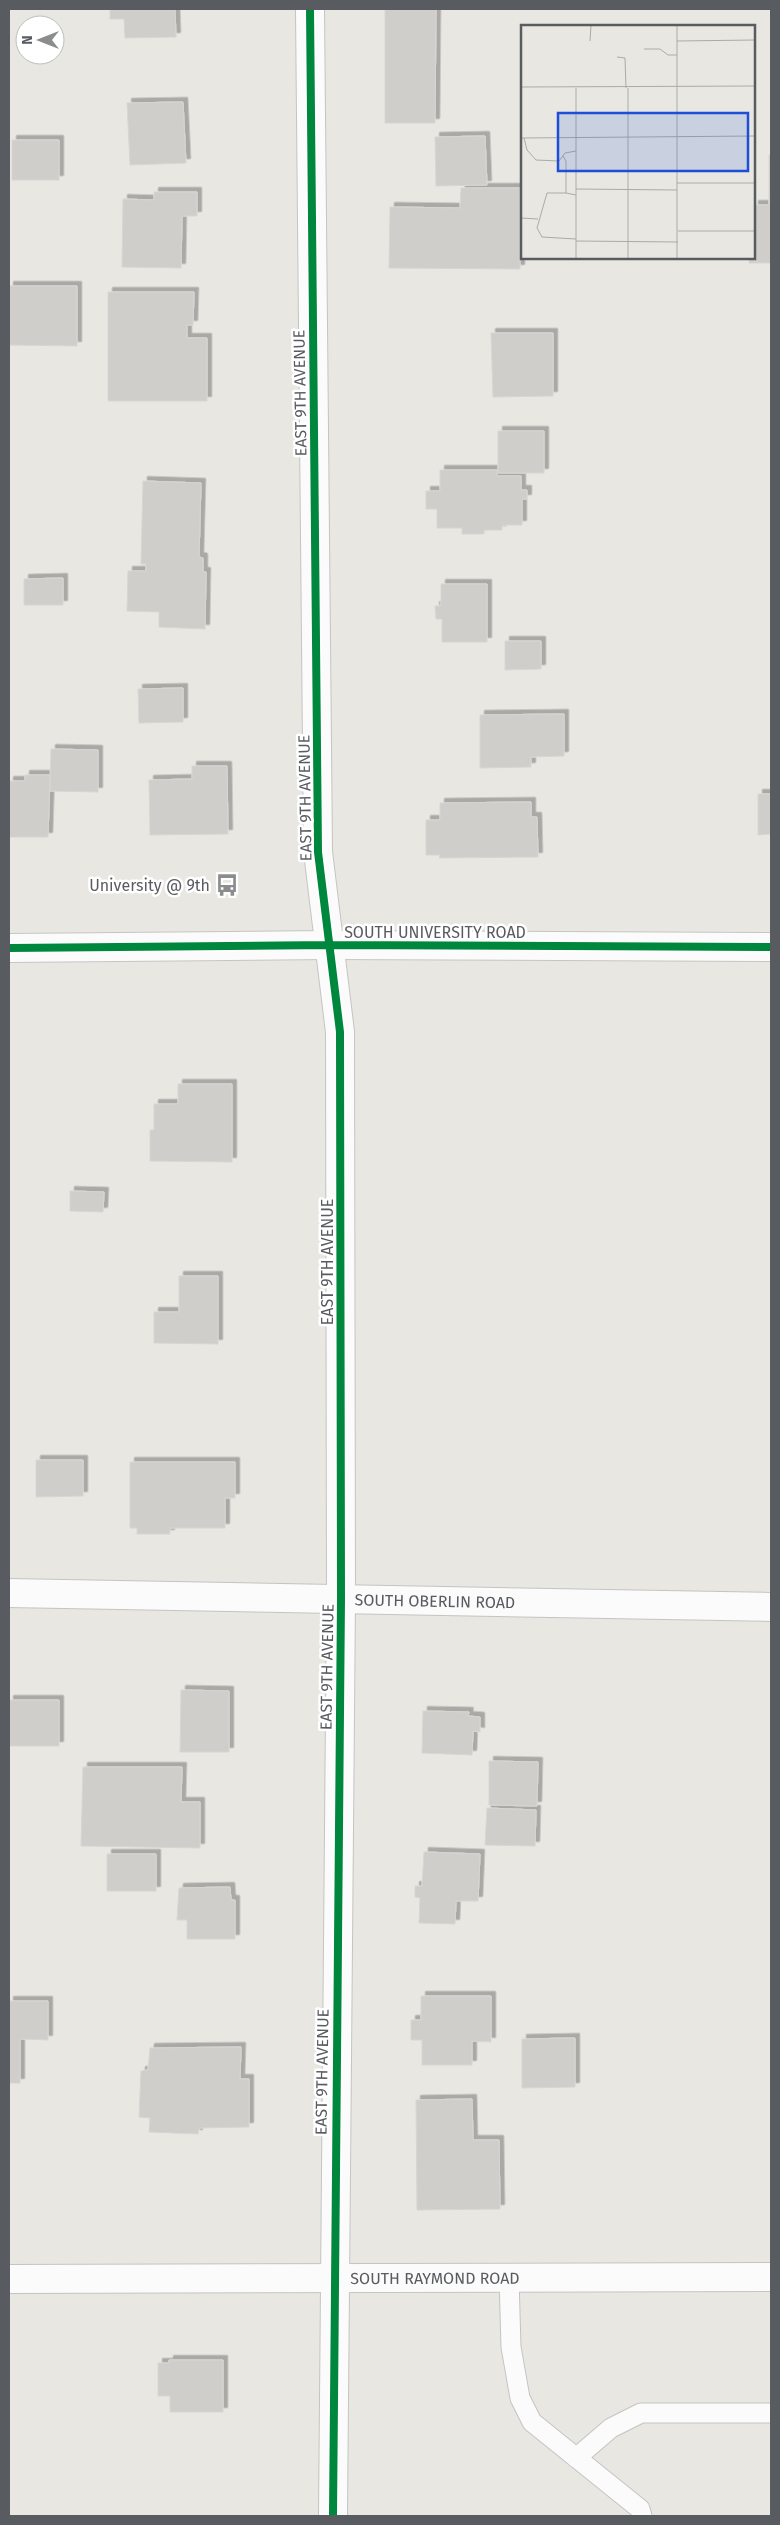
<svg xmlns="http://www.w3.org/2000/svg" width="780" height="2525" viewBox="0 0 780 2525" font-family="'Fira Sans',sans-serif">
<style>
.building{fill:#cfcecb;stroke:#d7d6d2;filter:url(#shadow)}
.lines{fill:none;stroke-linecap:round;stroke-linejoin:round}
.lane-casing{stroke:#c4c4c3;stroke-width:21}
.street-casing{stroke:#c4c4c3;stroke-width:30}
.secondary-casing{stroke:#c5c5c4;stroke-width:30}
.lane{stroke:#fcfbfb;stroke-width:19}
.street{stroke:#fcfbfb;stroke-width:28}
.secondary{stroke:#fcfbfb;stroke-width:28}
.cycleway-casing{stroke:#fff;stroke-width:11}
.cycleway{stroke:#00873e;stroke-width:8}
.labels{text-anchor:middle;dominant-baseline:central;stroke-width:5;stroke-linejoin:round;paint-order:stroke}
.street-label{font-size:16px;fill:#585b60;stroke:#fff}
.poi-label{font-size:16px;fill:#585b60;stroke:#fff;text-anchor:end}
.inset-road{fill:none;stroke:#aaabaa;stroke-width:1}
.view{fill:#1d4ed8;fill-opacity:0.15;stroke:#1d4ed8;stroke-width:2.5}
.inset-edge{fill:none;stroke:#585b60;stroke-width:2.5}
</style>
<defs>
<filter id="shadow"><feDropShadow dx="4.5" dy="-4.5" stdDeviation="0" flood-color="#0004"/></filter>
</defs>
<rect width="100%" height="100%" fill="#e8e7e2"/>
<path class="building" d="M110,9H175L176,37L125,38L124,19H110Z
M385,9H436L435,123H385Z
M183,102L186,163L130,165L127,103Z
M485,136L487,185L436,186L435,137Z
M12,140H59V180H12Z
M769,155H771V313V263H749V258H754V205H769Z
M461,188H520V269L389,268L390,207L460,208Z
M154,192H197V216H182L181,268L122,267L123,199L154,200Z
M9,286H77V346L9,345Z
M108,292H194L193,325H187V338H207V401H108Z
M491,333H553V396L493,397Z
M498,431H544V473H498Z
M440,470H497V476H521V490H527V499H522V525H502V530H484V534H462V528H437V509H426V491H440Z
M143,481L201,483L199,557L203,558V572H206L205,629L159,627V612L127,611L128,571H146V564H141Z
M63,578V605H24V579Z
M441,584H487V642H442V619H436L435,606H441Z
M505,641H541V669L505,670Z
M183,688V722L139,723L138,689Z
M564,714V756L531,757V767L480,768V715Z
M51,749L98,750V792L50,791Z
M192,766H227L228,834L150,835L149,780L192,779Z
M25,775H50L48,837H9V781H25Z
M758,794H771V834L758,835Z
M531,802V817H537L538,857L439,858L440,855H426V820H440V803Z
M178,1084H232V1162L150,1161V1130H154V1104H178Z
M70,1191L104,1192L103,1212L70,1211Z
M179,1276H218V1344L154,1343V1312H179Z
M36,1460H83V1496L36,1497Z
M130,1462H235V1498H225V1528H170V1534H137V1528H130Z
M181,1690L229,1691V1752H180Z
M9,1700H59V1746H9Z
M423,1711L469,1712L468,1716L480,1717V1732L473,1731L472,1755L422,1753Z
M489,1761L538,1762L537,1806L489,1805Z
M83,1767H182L181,1802H200V1848L81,1846Z
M487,1808L536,1810L535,1846L485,1845Z
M424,1852L480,1854L478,1901H456L455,1924L419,1923L420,1898L415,1897V1886H422Z
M107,1854H156V1891H107Z
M230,1887L231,1900H235V1939H187V1920H177L179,1888Z
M421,1996H491V2042L472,2041V2065H422V2040H411V2020H421Z
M9,2001H48V2040L20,2039V2083H9Z
M575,2038V2087L522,2088V2039Z
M241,2047L240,2079H249V2127L199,2128L198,2134L149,2132L150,2118L139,2117L141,2071L148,2070L150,2048Z
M472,2099L473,2140H499L500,2209L417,2210L416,2100Z
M169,2360H223V2412H170V2396H158V2363H169Z"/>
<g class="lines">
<defs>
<path id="lane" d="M509,2278L511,2347L520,2398L532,2422L640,2509L642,2516
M576,2458L611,2428L641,2413H771"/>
<g id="street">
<path d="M310,9L318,852L340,1032L341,1599L333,2516"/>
<path id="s1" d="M9,1593L771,1607"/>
<path id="s2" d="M9,2279L771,2277"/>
</g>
<path id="secondary" d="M9,948L329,945L771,947"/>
</defs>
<use href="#lane" class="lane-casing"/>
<use href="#street" class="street-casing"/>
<use href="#secondary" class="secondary-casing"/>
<use href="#lane" class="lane"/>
<use href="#street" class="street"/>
<use href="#secondary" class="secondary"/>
<defs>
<path id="cycleway" d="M310,9L318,852L340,1032L341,1599L333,2516
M9,948L329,945L771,947"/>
</defs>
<use href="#cycleway" class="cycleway-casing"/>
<use href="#cycleway" class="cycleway"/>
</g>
<defs>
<symbol id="bus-bare" viewBox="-9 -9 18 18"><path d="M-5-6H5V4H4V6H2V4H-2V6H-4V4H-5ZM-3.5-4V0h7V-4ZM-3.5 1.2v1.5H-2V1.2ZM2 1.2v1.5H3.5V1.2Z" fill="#8a8c8e" stroke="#fff" stroke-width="2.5" paint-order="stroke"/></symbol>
</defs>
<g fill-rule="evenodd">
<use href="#bus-bare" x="211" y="869" width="32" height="32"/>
</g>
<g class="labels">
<g class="street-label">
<text transform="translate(300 393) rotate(-91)">EAST 9TH AVENUE</text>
<text transform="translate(305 798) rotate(-91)">EAST 9TH AVENUE</text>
<text x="435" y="932">SOUTH UNIVERSITY ROAD</text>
<text transform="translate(327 1262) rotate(-90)">EAST 9TH AVENUE</text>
<text stroke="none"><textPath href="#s1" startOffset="426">SOUTH OBERLIN ROAD</textPath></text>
<text transform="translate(327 1667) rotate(-89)">EAST 9TH AVENUE</text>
<text transform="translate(322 2072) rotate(-89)">EAST 9TH AVENUE</text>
<text stroke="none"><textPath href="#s2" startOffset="426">SOUTH RAYMOND ROAD</textPath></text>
</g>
<g class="poi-label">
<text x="210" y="885">University @ 9th</text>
</g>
</g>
<g transform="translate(521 25)">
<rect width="234" height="234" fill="#e8e7e2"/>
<path class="inset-road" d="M156,0V234M69,16L70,0M156,16L234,15M123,24H139L147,30H156M96,32L104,33L105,63M0,62L234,61M0,113L234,111M3,113L6,125L15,135L38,136L44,128L55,126M42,131L45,136V168L55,170M156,158H234M55,164L156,165M45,168H26L16,203L21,212L55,214M0,193L17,194M157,206H234M55,216L157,217M55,234V63M107,234V63"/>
<path class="view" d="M37,88H227V146H37Z"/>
<rect width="234" height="234" class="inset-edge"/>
</g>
<rect width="780" height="2525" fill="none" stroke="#585b60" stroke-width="20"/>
<g transform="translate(40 40) rotate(270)"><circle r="24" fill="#ffffff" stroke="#bcbdbf"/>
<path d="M0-4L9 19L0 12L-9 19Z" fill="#8a8c8e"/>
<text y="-8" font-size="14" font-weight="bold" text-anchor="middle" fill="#585b60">N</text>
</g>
</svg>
